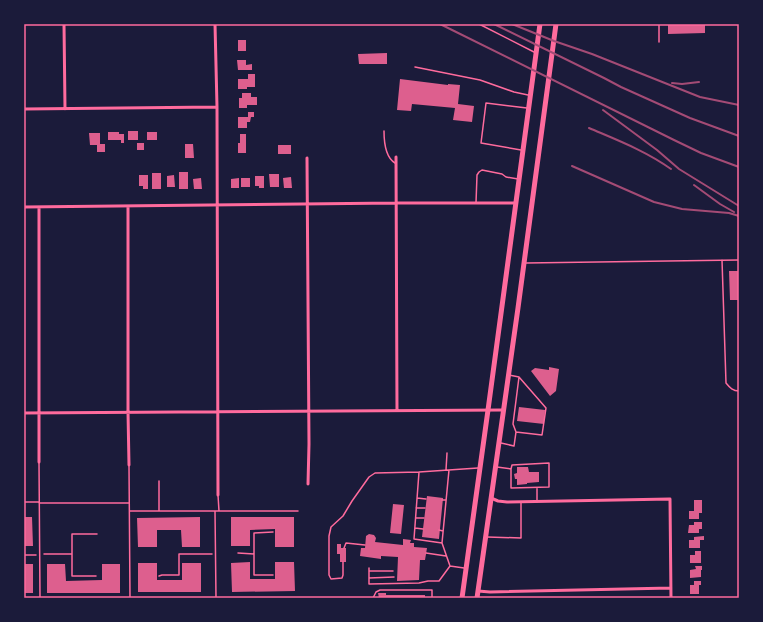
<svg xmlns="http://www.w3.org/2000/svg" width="763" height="622" viewBox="0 0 763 622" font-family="Figtree,sans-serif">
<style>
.building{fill:#dd5f8e}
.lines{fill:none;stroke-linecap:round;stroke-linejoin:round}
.path{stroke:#ff6b9d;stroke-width:1.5}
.service{stroke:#ff6b9d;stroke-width:1.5}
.minor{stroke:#ff6b9d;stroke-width:3}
.trunk{stroke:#ff6b9d;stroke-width:5}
.rail{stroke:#a44b75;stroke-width:2}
.neatline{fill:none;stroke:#ff6b9d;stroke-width:1.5}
</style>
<rect width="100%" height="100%" fill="#1b1b3a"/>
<path class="building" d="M668,24H705V33L668,34Z
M238,40H246V51H238Z
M387,53V64H359L358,54Z
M237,60H246V65L252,64V70H238Z
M248,74H255V87H247V89H238V79H248Z
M400,79L448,85V84L460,85L458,104L474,106L472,122L453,120L455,108L412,104L411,111L397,110Z
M242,93H251V97H257V105H247V108H239V98H242Z
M248,112H254V117H251L250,122H247V128H238V117H248Z
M128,131H138V140H128Z
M108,132H119V134H124V143H121V140H108Z
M147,132H157V140H147Z
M89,133H100V144H105V152H97V145H90Z
M240,134H246V153H238V143H240Z
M137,143H144V150H137Z
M185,144H193L194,158H185Z
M278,145H291V154H278Z
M179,172H188V189H179Z
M152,173H161V189H152Z
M269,174H279V187H270Z
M139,175H148V189H143V186H139Z
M174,175L175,187H167V176Z
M255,176H264V188H259V186H255Z
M291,177L292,188H284L283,178Z
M201,178L202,189H194L193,179Z
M239,178V188H231V179Z
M241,178H250V187H241Z
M729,271H739V300H730Z
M549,367L559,369L556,391L550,396L531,371L535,368L549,370Z
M519,407L545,410L544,424L517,421Z
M517,467H528L529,472H539V482L527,483V484L517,485V479H515L514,474L517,473Z
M427,496L443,498L439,539L422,537Z
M694,500H702V513H699V519H689V511H694Z
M393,504L404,505L401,534L390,533Z
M24,517H32L33,546H24Z
M200,517V547H182L181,530H157V547H138L137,518Z
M231,517H294V547H275V529L250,530V546H231Z
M694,522H702V529H699V533H688L689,525H694Z
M369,534L374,535L376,538L375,542L403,545V539L411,540L410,543H414V547L427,548L425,560H420L419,580L397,581L398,557L381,556V559L360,556L361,548H365L366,536Z
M704,536V540H700V548H689V540H694V537Z
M337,544H341V548H346V562H340V554H337Z
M695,551H701V563H690V555H695Z
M250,562V579H275V562H294L295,591L232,592L231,563Z
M138,563H157V580H182V563H201V592H138Z
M24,564H33V593H24Z
M47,564H65L66,581L102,580V564H120V593H47Z
M695,566H702V570H701V577L690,578V570L696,569Z
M694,581H701V585H699V594H690V585H694Z
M378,593H386V595H425V598H379Z"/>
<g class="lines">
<path class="path" d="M273,532L254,533V575H273
M238,553L254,554
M44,554H72V534H97
M72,554V576H96
M24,555H36
M159,576L162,575H179V554H212"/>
<path class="service" d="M479,24L534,52
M659,24V42
M415,67L480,80L514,92L528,95
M384,131C384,142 385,157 395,163
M521,150L481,143L486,103L527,108
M476,203L477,175L479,172L482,170L502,174L506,177L518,179
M722,260L726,383C730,388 733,391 739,391
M526,263L739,260
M516,432L513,424L519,377
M501,443L514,446L516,432L542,435L546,408L519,377L509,375
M39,462L40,598
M549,463V487L511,488V469L512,465Z
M129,466L130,598
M497,467L511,469
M446,470L447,453
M449,470L442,543L450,566
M159,481V511
M537,488V502
M218,495L219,511
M417,498L426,499
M442,500H446
M24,502H39
M39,503H129
M416,508H425
M130,511H298
M215,511L216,598
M416,518H424
M415,528L423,529
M439,530L443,531
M487,537L521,538V502
M442,543L414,539L419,472L478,468
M344,548L346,543L365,545
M426,553L446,556
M343,562V575L342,578L331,579L329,575V536L331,527L343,516L352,501L369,477L375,473L419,472
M450,566L464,568
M369,568V584L419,583L428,581H439L450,566
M369,571H393
M369,578L394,577
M373,598L376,592L380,590H432V598"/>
<path class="minor" d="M64,24L65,109
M215,24L217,107L218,495
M24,109L217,107
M396,157L397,410
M307,158L309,444L308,484
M128,206V412L129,465
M24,207L396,203H516
M39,207V462
M24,413L503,410
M491,498L498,501L507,502L670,499L671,598
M478,591L490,592L671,588"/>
<path class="trunk" d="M462,598L488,410L540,24
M477,598L518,308L556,24"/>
<path class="rail" d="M440,24L674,140L701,153L739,167
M494,24L604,78L621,87L690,118L739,136
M512,24L554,41L592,54L700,97L739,105
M672,83L682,84L699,82
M603,110L657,150L679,169L739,206
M589,128C617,140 646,151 671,169
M572,166L654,202L682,209L729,213L739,216
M694,185L720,204L734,212"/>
</g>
<rect width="763" height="622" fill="none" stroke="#1b1b3a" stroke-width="50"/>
<rect x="25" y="25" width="713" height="572" class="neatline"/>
</svg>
